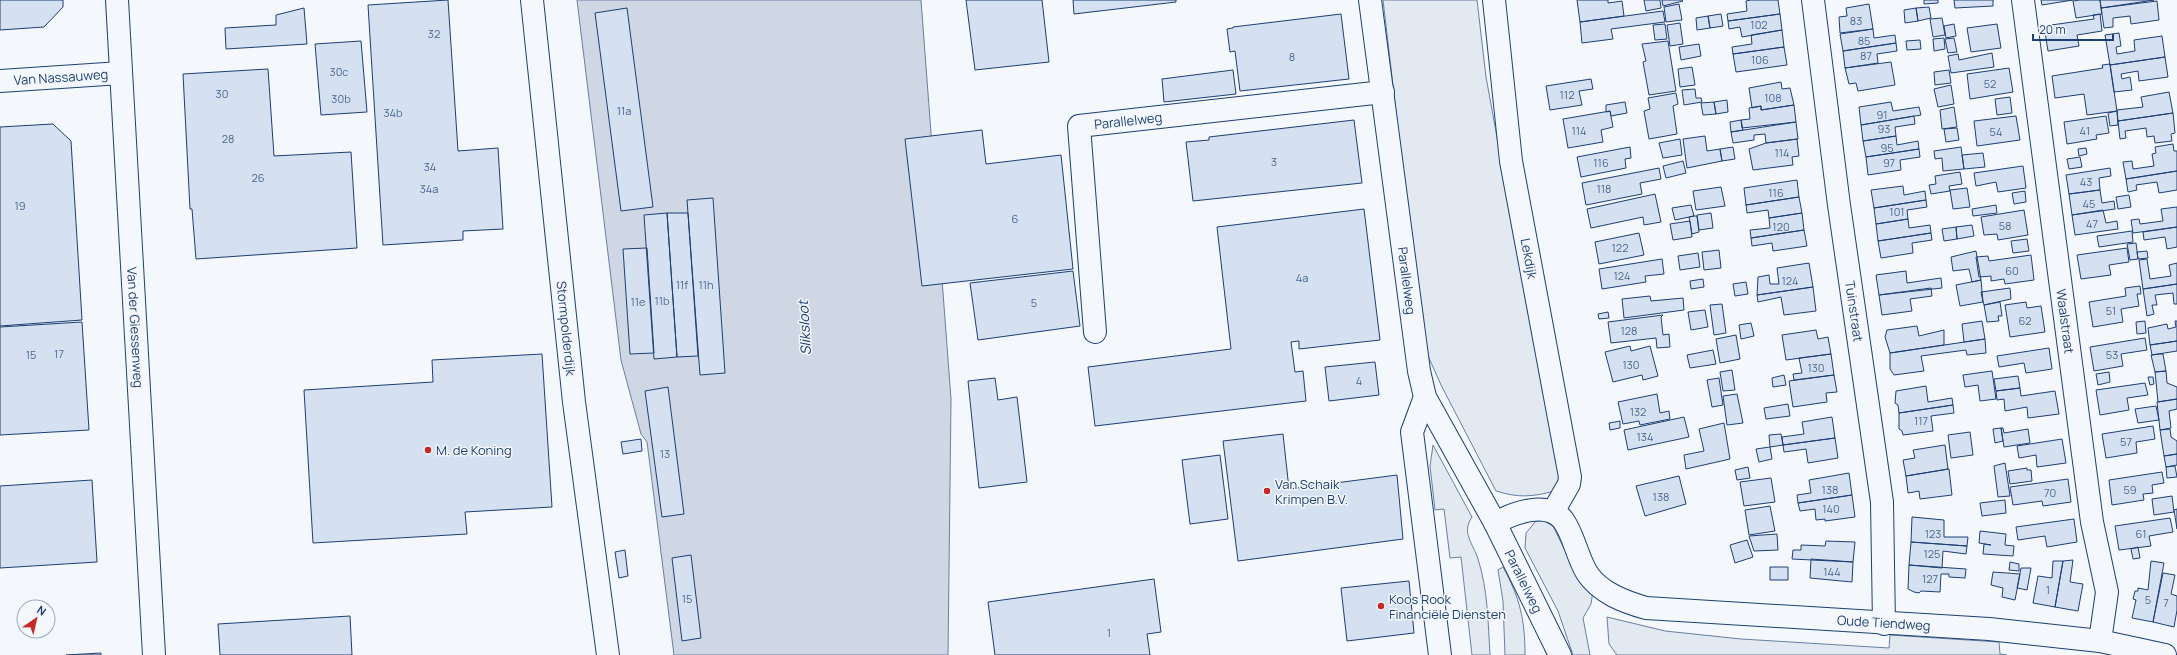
<svg xmlns="http://www.w3.org/2000/svg" width="2177" height="655" viewBox="0 0 2177 655" font-family="Manrope,sans-serif">
<style>
.green{fill:#e3e9f0;stroke:#687fa3}
.water{fill:#cfd7e4;stroke:#687fa3}
.building{fill:#d5e0f0;stroke:#1d3f73}
.lines{fill:none;stroke-linecap:round;stroke-linejoin:round}
.minor-casing{stroke:#1d3f73;stroke-width:24}
.minor{stroke:#f4f7fb;stroke-width:22}
.poi-dot{fill:#c62828;stroke:#f4f7fb;stroke-width:1.5}
.labels{text-anchor:middle;dominant-baseline:central;stroke-width:3;stroke-linejoin:round;paint-order:stroke}
.number-label{font-size:11px;fill:#4b6792}
.street-label{font-size:13px;fill:#1d3f73;stroke:#f4f7fb}
.poi-label{font-size:13px;fill:#1d3f73;stroke:#f4f7fb;text-anchor:start}
.water-label{font-size:14px;font-style:italic;fill:#1d3f73;stroke:#f4f7fb}
</style>
<rect width="100%" height="100%" fill="#f4f7fb"/>
<path class="green" d="M1383,0H1477L1486,77L1559,477L1555,491C1531,497 1519,498 1496,491L1441,385L1425,349L1412,248Z
M1433,445L1472,517C1461,533 1473,543 1478,559C1488,590 1488,623 1490,655H1472L1461,557L1450,558L1444,509L1435,510L1430,466Z
M1536,521H1544L1553,526L1569,559L1593,591L1591,604L1583,618L1590,655H1573L1558,611L1525,548L1526,533Z
M1503,567C1520,598 1525,620 1525,655H1505L1503,601L1498,570Z
M1607,617L1665,631L1741,639L1889,648L1890,635L1999,642L2000,654L2007,655H1617L1609,644Z"/>
<path class="water" d="M577,0H921L951,399L948,655H674L647,442L641,434L621,360Z"/>
<path class="building" d="M0,0H63V7L44,27L0,30Z
M448,0L458,151L498,148L503,229L463,231V240L383,245L368,5Z
M966,0H1042L1049,62L975,70Z
M1073,0H1176V2L1074,14Z
M1577,0H1608V3L1622,1L1624,16L1580,22Z
M1644,0H1660L1661,8L1646,11Z
M1662,0H1682L1683,1L1663,6Z
M1751,0H1778L1780,14L1728,21L1727,14L1747,11L1746,1Z
M1924,0H1938V3L1924,4Z
M1954,0H1993V6L1955,8Z
M2041,0H2073L2042,5Z
M2080,0H2100L2102,14L2076,18L2073,1Z
M2100,0H2154L2101,8Z
M2157,1L2159,20L2131,24L2130,16L2113,18V27L2104,28L2101,8Z
M1679,4L1682,20L1666,22L1664,7Z
M1869,4L1873,29L1840,33L1839,17L1847,16L1846,8Z
M1929,7L1931,18L1918,21L1916,8Z
M304,8L307,44L226,49L225,28L276,25V15Z
M627,8L653,207L621,211L595,13Z
M1916,8L1918,21L1905,23L1904,10Z
M1663,11L1665,22L1611,29L1613,39L1582,43L1580,22Z
M1341,14L1349,79L1240,91L1235,51L1230,52L1227,29L1233,28V27Z
M1721,14L1723,26L1710,28L1708,16Z
M1780,14L1782,30L1742,37L1740,27L1729,29L1728,21Z
M2100,14L2102,31L2077,35L2079,46L2048,51L2044,26L2094,19L2093,15Z
M1708,16L1710,28L1697,30L1696,18Z
M1942,18L1945,35L1933,37L1930,19Z
M1680,23L1683,44L1670,46L1667,25Z
M1665,24L1667,39L1655,40L1653,25Z
M1954,24L1956,36L1946,38L1944,26Z
M1997,24L2001,48L1971,52L1967,28Z
M1873,29L1874,38L1895,35L1896,43L1843,51L1840,34Z
M1782,30L1784,47L1733,54L1732,47L1752,44L1751,35Z
M2119,33L2121,46L2116,47L2117,54L2135,51L2134,40L2162,36L2165,57L2110,65L2105,35Z
M1944,38L1945,49L1934,51L1933,39Z
M1954,38L1957,52L1948,53L1945,39Z
M1920,40L1921,49L1907,50L1906,41Z
M361,41L367,112L321,115L315,44Z
M1668,41L1676,91L1649,95L1643,62L1646,61L1642,44Z
M1896,43L1897,51L1877,54L1878,63L1845,68L1843,51Z
M1699,44L1701,56L1681,60L1679,47Z
M1784,47L1787,65L1736,72L1733,54Z
M1992,53L1994,67L1951,73L1948,56L1958,54L1959,60Z
M2165,57L2168,77L2139,81L2138,71L2121,74L2122,79L2130,77L2132,90L2114,92L2110,65Z
M1891,62L1895,85L1858,91L1856,83L1849,84L1845,68Z
M2110,64L2117,111L2087,115L2084,94L2055,98L2052,76L2103,68L2102,65Z
M1692,67L1695,85L1680,87L1678,69Z
M2009,68L2013,92L1970,99L1967,74Z
M268,69L274,156L351,152L357,248L196,259L192,209H190L183,74Z
M1233,70L1236,94L1164,102L1162,79Z
M1949,70L1951,83L1935,85L1934,72Z
M1591,79L1593,89L1579,91L1582,105L1550,110L1546,86Z
M1781,82L1782,89L1790,88L1794,105L1761,110V106L1752,108L1749,88Z
M1951,85L1954,104L1938,107L1934,89Z
M1695,89L1696,98H1701L1702,102L1684,105L1682,90Z
M2169,92L2173,113L2118,121L2117,110L2143,107L2141,97Z
M1676,93L1678,104L1673,106L1677,134L1649,139L1644,111L1650,109L1648,98Z
M2010,97L2012,113L1997,115L1995,99Z
M1727,100L1728,112L1716,114L1714,102Z
M1625,102L1627,113L1611,116L1610,111L1606,112V105Z
M1714,102L1716,114L1703,115L1701,103Z
M1891,102L1893,111L1919,107L1921,115L1861,125L1859,107Z
M1794,105L1796,122L1742,128L1741,120L1750,119L1749,108L1761,106V110Z
M1954,107L1957,127L1942,129L1940,110Z
M1610,111L1613,127L1601,130L1603,142L1568,148L1563,119Z
M2117,111L2118,125L2110,126L2108,113Z
M2173,113L2175,133L2171,134L2172,141L2155,143L2154,136L2147,137L2146,128L2125,131L2126,138L2120,139L2118,121Z
M1914,116L1915,124L1895,127L1896,136L1863,141L1861,125Z
M2016,116L2020,140L1977,146L1974,121Z
M2106,116L2109,133L2096,135L2097,139L2067,144L2064,122Z
M1354,120L1362,183L1193,201L1186,142L1209,140V137Z
M1741,120L1743,130L1731,132L1730,122Z
M1796,122L1798,139L1766,143L1765,134L1754,135V140L1733,143L1731,132Z
M53,124L71,141L82,320L0,326V127Z
M1957,128L1959,140L1946,142L1944,129Z
M982,130L986,164L1061,155L1073,269L922,286L905,139Z
M1705,136L1707,151L1720,149L1722,161L1687,168L1683,139Z
M1896,136L1897,145L1918,141L1919,149L1866,157L1863,141Z
M1680,139L1682,155L1663,158L1659,143Z
M1797,139L1799,156L1792,157L1793,165L1753,170L1749,149L1766,143Z
M2173,144L2174,151H2177V171L2126,179L2123,162L2132,161L2133,169L2154,166L2152,154L2156,153L2155,147Z
M1630,147L1631,158L1625,159L1626,168L1581,177L1577,157Z
M1733,147L1735,159L1722,161L1720,149Z
M1961,147L1964,169L1943,171L1942,158L1935,159L1934,151Z
M2086,148L2087,154L2079,156L2078,149Z
M1919,149L1920,157L1900,160L1901,170L1868,175L1866,157Z
M1983,153L1985,167L1964,169L1962,155Z
M2080,157L2082,167L2069,169L2067,159Z
M1683,161L1686,173L1666,178L1663,166Z
M2023,166L2026,188L1998,192L1996,182L1976,186L1974,173Z
M1659,168L1661,179L1640,183L1642,194L1586,205L1582,183Z
M2110,168L2111,176L2099,178L2100,190L2069,194L2066,175Z
M2177,171V190L2159,193L2157,182L2136,185L2137,190L2128,192L2126,179Z
M1960,172L1962,184L1949,186L1950,191L1931,194L1929,185L1936,184L1935,176Z
M1797,180L1799,197L1746,205L1744,188Z
M1903,186L1904,195L1925,191L1926,200L1874,208L1871,190Z
M1721,187L1725,206L1696,210L1693,191Z
M1967,188L1970,207L1953,209L1950,190Z
M2100,190L2102,203L2114,201L2115,209L2072,215L2069,194Z
M2025,191L2026,202L2014,204L2012,193Z
M1655,194L1661,222L1644,225L1643,217L1591,228L1587,209Z
M2129,195L2131,207L2118,209L2116,197Z
M1799,197L1802,213L1769,218L1768,210L1747,213L1746,205Z
M713,198L725,373L700,375L687,200Z
M1926,200L1927,207L1907,210L1908,219L1876,224L1874,208Z
M1691,205L1694,216L1675,220L1672,208Z
M1996,205L1997,213L1973,216L1972,209Z
M2177,207V227L2133,233L2131,220L2139,219L2140,224L2163,221L2161,209Z
M1364,209L1380,340L1299,349V341L1291,342L1295,372L1303,371L1306,401L1095,426L1088,367L1231,349L1217,227Z
M2024,210L2028,235L1998,240L1997,234L1984,235L1981,217Z
M2103,210L2106,223L2117,221L2118,229L2075,235L2072,215Z
M667,213L677,357L654,359L644,215Z
M667,213H688L698,356L677,357Z
M1711,213L1713,228L1699,230L1697,215Z
M1802,213L1804,230L1751,238L1750,230L1770,228L1769,218Z
M1694,216H1697L1699,232L1692,234L1689,217Z
M1908,219L1909,228L1930,225L1931,233L1878,241L1876,224Z
M1690,221L1692,237L1673,240L1670,224Z
M1972,225L1974,236L1957,239L1956,227Z
M1956,227L1957,239L1944,241L1942,229Z
M2177,227V247L2167,249L2165,237L2144,240L2143,232Z
M1804,230L1807,246L1773,251L1772,243L1752,246L1751,238Z
M2132,231L2133,242L2099,247L2097,236Z
M1639,233L1644,255L1599,264L1595,242Z
M1931,233L1932,240L1912,243L1913,253L1881,258L1878,241Z
M2027,239L2029,251L2013,253L2011,241Z
M2136,243L2138,259L2130,260L2127,244Z
M647,248L654,353L630,354L623,249Z
M2127,248L2129,262L2109,265L2111,275L2081,279L2077,255Z
M1719,250L1721,268L1704,270L1702,252Z
M1976,251L1981,280L1972,282L1969,269L1953,271L1951,257Z
M2147,251L2148,258L2138,259L2137,252Z
M1698,253L1700,267L1680,270L1678,256Z
M2031,255L2034,280L2005,284L2004,279L1991,281V276L1979,277L1976,257L1988,256L1989,261Z
M1662,259L1664,274L1645,276L1646,282L1602,289L1599,269Z
M2147,259L2150,279L2171,276L2169,265L2177,263V284L2143,289L2139,260Z
M1809,263L1813,287L1757,295L1758,277L1769,275L1770,284H1779L1777,268Z
M1073,271L1080,326L978,340L970,283Z
M1906,271L1907,283L1941,278L1942,288L1879,295L1876,275Z
M1703,279L1704,287L1691,289L1690,281Z
M1981,280L1983,302L1960,306L1956,285Z
M1746,282L1748,294L1735,296L1733,284Z
M2177,284V304H2174L2173,293L2155,295L2157,305H2152L2154,314L2147,316L2143,289Z
M2140,286L2141,294H2137L2139,306L2121,309L2123,322L2093,327L2089,302L2126,296L2125,288Z
M1813,287L1816,311L1784,315L1781,297L1758,302L1757,295Z
M1931,288L1932,296L1910,299L1912,311L1882,315L1879,295Z
M2010,288L2011,299L1984,305L1983,302L1981,292Z
M1650,296L1651,301L1683,298L1684,310L1624,318L1622,299Z
M2000,302L2002,316H1998L1999,321L1987,322L1984,305Z
M2026,302L2027,308L2041,306L2045,332L2010,337L2005,305Z
M1722,304L1726,333L1714,335L1710,305Z
M1705,310L1708,327L1691,330L1688,312Z
M1608,312L1609,318L1599,319L1598,314Z
M1663,315L1661,317L1663,335L1669,334L1670,347L1657,348L1656,338L1611,343L1608,322Z
M1982,321L1985,339L1964,342L1962,324Z
M2145,321L2146,333L2137,334L2136,322Z
M2175,321H2177V341L2150,345L2148,328L2167,324L2168,329L2176,327Z
M82,322L89,430L0,435V327Z
M1751,323L1754,336L1741,339L1739,325Z
M1917,326L1919,336L1944,330V345L1890,353L1885,337L1887,330Z
M1816,330L1818,339L1828,337L1831,354L1786,360L1782,335Z
M1736,335L1740,359L1720,363L1716,339Z
M2145,338L2147,350L2121,354L2123,366L2094,371L2090,347Z
M1985,339L1986,353L1967,355L1966,350L1921,356L1924,371L1894,375L1890,369V353Z
M2177,341V351L2152,355L2150,345Z
M1630,346L1631,351L1650,346L1658,376L1643,380L1642,375L1613,382L1605,352Z
M2049,348L2052,369L2026,373L2024,363L1999,367L1997,356Z
M1713,350L1716,364L1690,368L1687,355Z
M542,354L552,507L465,512L467,534L313,543L304,390L433,382L432,360Z
M1831,354L1834,375L1794,380L1793,374L1802,373L1799,358Z
M2159,354H2163L2166,371L2155,372L2151,355Z
M1375,362L1379,395L1329,401L1325,367Z
M1732,370L1735,390L1723,391L1720,372Z
M1992,371L1996,399L1980,401L1978,385L1965,387L1963,375Z
M2166,371L2167,383L2177,387V399L2158,402L2155,372Z
M2109,372L2110,382L2098,385L2096,374Z
M1784,375L1786,385L1773,387L1772,378Z
M1834,375L1837,392L1826,393L1827,402L1793,407L1789,381Z
M2018,376L2020,388L1996,391L1994,379Z
M2148,377H2153L2154,384L2150,385Z
M995,378L998,400L1017,397L1027,482L979,488L968,381Z
M1719,378L1723,405L1712,407L1707,380Z
M2145,383L2148,395L2127,398L2129,410L2100,415L2096,390Z
M1926,386L1928,402L1952,398L1953,405L1899,413L1898,405L1895,403L1896,391Z
M668,387L684,514L662,517L645,391Z
M2020,388L2021,396L2055,391L2059,414L2028,418L2027,407L2005,411L2004,399L1997,400L1996,391Z
M1657,394L1660,413L1669,411L1670,419L1640,425L1639,421L1623,424L1618,402Z
M1737,394L1743,423L1727,425L1723,396Z
M2177,399V409L2169,411L2171,428L2160,430L2157,402Z
M1788,404L1790,416L1766,419L1764,408Z
M1953,405L1954,413L1931,416L1933,431L1903,435L1902,431L1899,429V413Z
M2156,406L2159,420L2138,423L2135,409Z
M1684,417L1689,437L1628,450L1624,430Z
M1832,417L1835,438L1783,445L1782,437L1804,434L1802,422Z
M1620,421V428L1610,430L1609,423Z
M1724,423L1730,459L1686,469L1684,455L1704,451L1699,429Z
M2153,426L2155,439L2136,442L2137,453L2106,458L2102,434Z
M2001,428L2003,441L1995,443L1993,429Z
M2001,428H2003L2004,433L2028,429L2030,443L2004,447Z
M2170,429L2171,437L2177,441V454L2164,456L2160,430Z
M1970,432L1973,455L1951,458L1948,435Z
M1283,434L1289,489L1397,475L1403,539L1238,561L1223,441Z
M1781,434L1783,445L1770,447L1769,435Z
M1835,438L1838,458L1808,463L1806,449L1784,452L1783,445Z
M641,439L642,451L623,454L621,442Z
M2062,439L2066,463L2037,467L2036,455L2019,458L2017,446Z
M1945,445L1948,469L1906,476L1903,460L1915,458L1913,450Z
M1770,447L1772,459L1759,462L1756,449Z
M2177,454V465L2166,467L2164,456Z
M1220,455L1228,519L1190,524L1182,460Z
M2005,463L2010,496L1998,497L1994,466Z
M2175,466L2177,477L2167,478L2166,467Z
M1748,467L1750,478L1737,480L1735,470Z
M2027,468V470H2031L2032,481L2010,484L2008,471Z
M1949,469L1952,495L1920,499L1919,491L1908,493L1906,476Z
M2162,472L2164,483L2152,485L2153,493L2143,494L2144,500L2112,505L2109,480Z
M1849,473L1852,495L1798,503L1797,495L1811,493L1809,480Z
M1679,476L1686,504L1645,516L1636,486Z
M1771,478L1775,502L1744,506L1740,482Z
M2068,479L2071,502L2043,506L2042,501L2013,505L2010,487Z
M92,480L97,562L0,568V486Z
M1852,495L1855,517L1825,521V519L1816,520L1815,509L1800,511L1798,503Z
M2172,496L2174,512L2154,515L2152,499Z
M2005,500L2006,513L1982,516L1980,503Z
M1770,506L1775,531L1749,535L1745,510Z
M2177,509V529L2174,510Z
M1912,517L1944,520V537H1968L1967,546L1911,542Z
M2170,518L2173,532L2149,536L2151,546L2119,550L2115,526Z
M2074,519L2077,542L2047,547L2045,536L2018,540L2016,527Z
M1980,531L2006,534L2005,545L2014,546L2013,556L1983,554L1984,544L1991,545L1979,543Z
M1777,534L1778,550L1754,551L1749,536Z
M1747,540L1753,557L1735,563L1730,545Z
M1826,541L1855,542L1853,562L1792,559L1793,550H1801V545L1825,546Z
M1911,542L1967,546L1966,554L1943,551L1942,568L1909,565Z
M2138,547L2140,558L2133,559L2131,549Z
M625,550L628,576L619,578L615,552Z
M691,555L701,638L682,641L672,558Z
M1811,559L1853,562L1852,582L1810,578Z
M2073,560L2070,582L2083,584L2078,611L2055,607L2063,561Z
M2053,561H2063L2055,607L2033,603L2038,576L2052,578Z
M2151,561L2164,563L2153,622L2132,618L2136,600L2133,599L2135,591H2138V588L2148,590Z
M2010,562L2019,564V571L2009,570Z
M1909,565L1966,569L1965,578L1949,577V574H1941L1940,592L1921,591L1919,593L1914,592L1908,589Z
M1770,567H1788V580H1770Z
M2021,568H2031L2027,590L2017,588Z
M1993,572L2020,574L2015,600L2002,597L2003,588L1991,585Z
M2163,573L2175,575L2171,594L2177,596V610L2174,627L2153,622Z
M1154,579L1161,632L1147,634L1150,655H995L988,602Z
M1409,581L1414,633L1347,641L1341,588Z
M350,616L352,655H220L218,624Z
M101,653V655H66Z"/>
<g class="lines">
<defs>
<g id="minor">
<path id="s1" d="M117,0L154,655"/>
<path id="s2" d="M532,0L574,402L608,655"/>
<path id="s3" d="M1370,0L1419,371L1425,397L1495,523L1560,655"/>
<path id="s4" d="M1494,0L1511,161L1570,477L1569,484L1553,512"/>
<path id="s5" d="M1813,0L1839,205L1882,502L1884,624"/>
<path id="s6" d="M2023,0L2092,522L2107,592L2100,641"/>
<path id="s7" d="M0,81L121,73"/>
<path id="s8" d="M1095,332L1079,126L1383,92"/>
<path d="M1425,397L1412,432L1440,655"/>
<path id="s9" d="M1495,523C1514,513 1547,500 1563,520C1574,535 1577,557 1587,573C1600,593 1625,602 1646,608L1989,629L2100,641L2165,655"/>
</g>
</defs>
<use href="#minor" class="minor-casing"/>
<use href="#minor" class="minor"/>
</g>
<g class="poi-dot">
<circle cx="428" cy="450" r="4"/>
<circle cx="1267" cy="491" r="4"/>
<circle cx="1381" cy="606" r="4"/>
</g>
<g class="labels">
<g class="number-label">
<text x="1856" y="20">83</text>
<text x="1759" y="24">102</text>
<text x="434" y="33">32</text>
<text x="1864" y="40">85</text>
<text x="1866" y="55">87</text>
<text x="1292" y="56">8</text>
<text x="1760" y="59">106</text>
<text x="339" y="71">30c</text>
<text x="1990" y="83">52</text>
<text x="222" y="93">30</text>
<text x="1567" y="94">112</text>
<text x="1773" y="97">108</text>
<text x="341" y="98">30b</text>
<text x="624" y="110">11a</text>
<text x="393" y="112">34b</text>
<text x="1882" y="114">91</text>
<text x="1884" y="128">93</text>
<text x="1579" y="130">114</text>
<text x="2085" y="130">41</text>
<text x="1996" y="131">54</text>
<text x="228" y="138">28</text>
<text x="1887" y="147">95</text>
<text x="1782" y="152">114</text>
<text x="1274" y="161">3</text>
<text x="1601" y="162">116</text>
<text x="1889" y="162">97</text>
<text x="430" y="166">34</text>
<text x="258" y="177">26</text>
<text x="2086" y="181">43</text>
<text x="429" y="188">34a</text>
<text x="1604" y="188">118</text>
<text x="1776" y="192">116</text>
<text x="2089" y="203">45</text>
<text x="20" y="205">19</text>
<text x="1897" y="211">101</text>
<text x="1015" y="218">6</text>
<text x="2092" y="223">47</text>
<text x="2005" y="225">58</text>
<text x="1781" y="226">120</text>
<text x="1620" y="247">122</text>
<text x="2012" y="270">60</text>
<text x="1622" y="275">124</text>
<text x="1302" y="277">4a</text>
<text x="1790" y="280">124</text>
<text x="682" y="284">11f</text>
<text x="706" y="284">11h</text>
<text x="662" y="300">11b</text>
<text x="638" y="301">11e</text>
<text x="1034" y="302">5</text>
<text x="2111" y="310">51</text>
<text x="2025" y="320">62</text>
<text x="1629" y="330">128</text>
<text x="59" y="353">17</text>
<text x="31" y="354">15</text>
<text x="2112" y="354">53</text>
<text x="1631" y="364">130</text>
<text x="1816" y="367">130</text>
<text x="1359" y="380">4</text>
<text x="1638" y="411">132</text>
<text x="1921" y="420">117</text>
<text x="1645" y="436">134</text>
<text x="2126" y="441">57</text>
<text x="665" y="453">13</text>
<text x="1830" y="489">138</text>
<text x="2130" y="489">59</text>
<text x="2050" y="492">70</text>
<text x="1661" y="496">138</text>
<text x="1831" y="508">140</text>
<text x="1933" y="533">123</text>
<text x="2141" y="533">61</text>
<text x="1932" y="553">125</text>
<text x="1832" y="571">144</text>
<text x="1930" y="578">127</text>
<text x="2048" y="589">1</text>
<text x="687" y="598">15</text>
<text x="2148" y="599">5</text>
<text x="2166" y="602">7</text>
<text x="1109" y="632">1</text>
</g>
<g class="street-label">
<text stroke="none"><textPath href="#s7" startOffset="61">Van Nassauweg</textPath></text>
<text stroke="none"><textPath href="#s8" startOffset="256">Parallelweg</textPath></text>
<text stroke="none"><textPath href="#s4" startOffset="261">Lekdijk</textPath></text>
<text stroke="none"><textPath href="#s3" startOffset="283">Parallelweg</textPath></text>
<text stroke="none"><textPath href="#s5" startOffset="314">Tuinstraat</textPath></text>
<text stroke="none"><textPath href="#s6" startOffset="324">Waalstraat</textPath></text>
<text stroke="none"><textPath href="#s1" startOffset="328">Van der Giessenweg</textPath></text>
<text stroke="none"><textPath href="#s2" startOffset="330">Stormpolderdijk</textPath></text>
<text stroke="none"><textPath href="#s3" startOffset="610">Parallelweg</textPath></text>
<text stroke="none"><textPath href="#s9" startOffset="440">Oude Tiendweg</textPath></text>
</g>
<g class="poi-label">
<text x="436" y="450">M. de Koning</text>
<text x="1275" y="484">Van Schaik<tspan x="1275" dy="15">Krimpen B.V.</tspan></text>
<text x="1389" y="599">Koos Rook<tspan x="1389" dy="15">Financiële Diensten</tspan></text>
</g>
<g class="water-label">
<text transform="translate(804 328) rotate(-93)">Sliksloot</text>
</g>
</g>
<g transform="translate(36 619) rotate(34)"><circle r="19" fill="#f4f7fb" stroke="#9eadc5"/>
<path d="M0-3L7 15L0 10L-7 15Z" fill="#c62828"/>
<text y="-6" font-size="11" font-weight="bold" text-anchor="middle" fill="#1d3f73">N</text>
</g>
<path d="M2033 34v6h80v-6" fill="none" stroke="#1d3f73" stroke-width="2"/>
<text x="2039" y="34" font-size="12" fill="#1d3f73" stroke="#f4f7fb" stroke-width="3" paint-order="stroke">20 m</text>
</svg>
